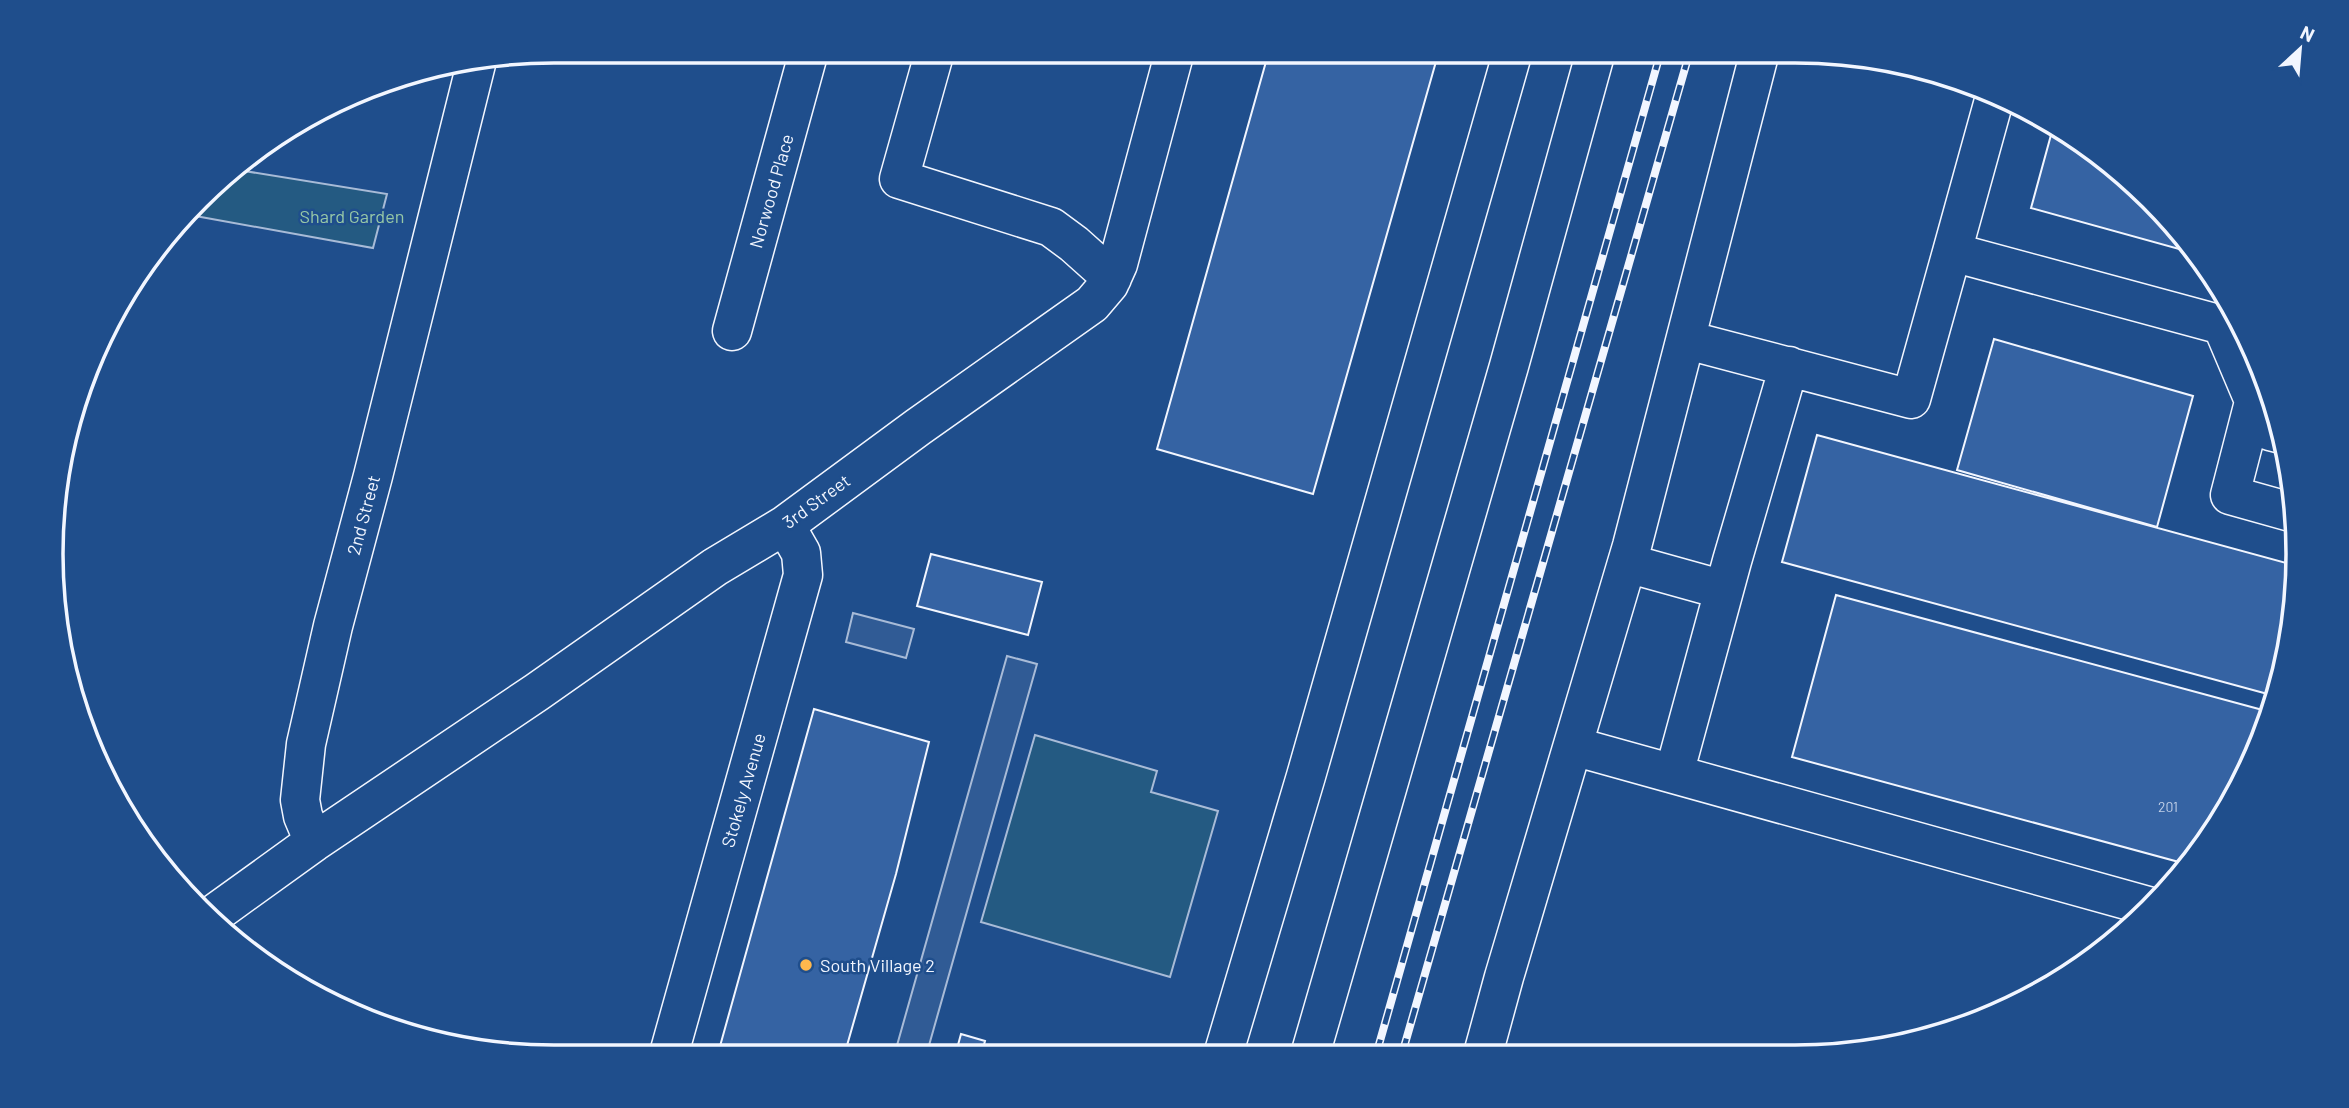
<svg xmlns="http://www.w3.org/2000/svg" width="2349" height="1108" viewBox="0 0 2349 1108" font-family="Barlow,sans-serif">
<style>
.green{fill:#245a82;stroke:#a8bbd7;stroke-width:2}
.parking{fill:#305b95;stroke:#a8bbd7;stroke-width:2}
.building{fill:#3563a3;stroke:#f2f6ff;stroke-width:2}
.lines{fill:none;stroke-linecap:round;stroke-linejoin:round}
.minor-casing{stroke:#f2f6ff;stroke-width:41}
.highway-casing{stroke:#f2f6ff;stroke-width:41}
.minor{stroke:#1f4e8c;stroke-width:38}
.highway{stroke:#1f4e8c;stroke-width:38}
.rail-casing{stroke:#f2f6ff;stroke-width:8}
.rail{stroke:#1f4e8c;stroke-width:5;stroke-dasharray:16;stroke-linecap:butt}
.poi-dot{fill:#ffb74d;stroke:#1f4e8c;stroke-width:2.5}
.labels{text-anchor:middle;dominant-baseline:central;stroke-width:5;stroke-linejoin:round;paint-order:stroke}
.number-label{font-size:14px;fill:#c3d1e8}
.street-label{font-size:18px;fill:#f2f6ff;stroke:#1f4e8c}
.park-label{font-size:18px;fill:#97c8a6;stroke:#1f4e8c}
.poi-label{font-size:18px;fill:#f2f6ff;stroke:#1f4e8c;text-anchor:start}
.rim{fill:none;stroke:#f2f6ff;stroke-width:3.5}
</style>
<rect width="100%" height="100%" fill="#1f4e8c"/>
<path class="green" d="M232,169L387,194L373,248L190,215L222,175Z
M1035,735L1157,771L1151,792L1218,811L1170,977L981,922Z"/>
<path class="parking" d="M853,613L914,629L906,658L846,642Z
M1007,656L1037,664L926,1056H894Z"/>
<path class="building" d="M1269,51H1439L1313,494L1157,449Z
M2054,124L2074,135L2151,198L2197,254L2031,208Z
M1994,339L2193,396L2157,527L1957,470Z
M1817,435L2297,566L2289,652L2275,696L1782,562Z
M931,554L1042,582L1028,635L917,606Z
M1836,595L2270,712L2260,746L2190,865L1792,757Z
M814,709L929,742L896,874L844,1056L717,1057Z
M961,1034L985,1041L981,1056H955Z"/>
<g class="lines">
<defs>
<path id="minor" d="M935,51L899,179L1051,227L1074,244L1112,278
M1996,93L1952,252L2222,325L2261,417L2270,431L2282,434
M732,331L809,51
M1687,340L1911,399L1952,252
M2254,402L2230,495L2294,513
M1627,563L1724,590
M1573,746L2148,906
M1674,774L1732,561L1789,366
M314,842L303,816L300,800L306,744L333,626L373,476L476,64
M210,917L314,842L537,692L715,567L785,525L918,427L1092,304L1109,284L1118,264L1175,51
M1483,1054L1504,977L1632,546L1760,51
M668,1057L803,575L801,553L785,525"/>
<path id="highway" d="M1223,1055L1306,776L1513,51
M1310,1055L1509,366L1596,51"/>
</defs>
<use href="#minor" class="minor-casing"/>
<use href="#highway" class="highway-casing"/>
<use href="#minor" class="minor"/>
<use href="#highway" class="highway"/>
<defs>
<path id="rail" d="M1402,1054L1690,51
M1376,1055L1661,51"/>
</defs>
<use href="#rail" class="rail-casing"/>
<use href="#rail" class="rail"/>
</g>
<circle class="poi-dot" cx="806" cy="965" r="7"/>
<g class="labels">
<g class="number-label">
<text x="2168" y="806">201</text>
</g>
<g class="street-label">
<text transform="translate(771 191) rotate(-74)">Norwood Place</text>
<text transform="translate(816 501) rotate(-36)">3rd Street</text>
<text transform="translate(363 515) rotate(-75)">2nd Street</text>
<text transform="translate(743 790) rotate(-74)">Stokely Avenue</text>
</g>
<g class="park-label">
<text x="352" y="216">Shard Garden</text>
</g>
<g class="poi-label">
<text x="820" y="965">South Village 2</text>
</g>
</g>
<path d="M0 0H2349V1108H0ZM554 63H1795A491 491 0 0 1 2286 554V554A491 491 0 0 1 1795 1045H554A491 491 0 0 1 63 554V554A491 491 0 0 1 554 63Z" fill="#1f4e8c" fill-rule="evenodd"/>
<path class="rim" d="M554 63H1795A491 491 0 0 1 2286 554V554A491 491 0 0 1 1795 1045H554A491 491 0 0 1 63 554V554A491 491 0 0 1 554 63Z"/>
<g transform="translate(2300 49) rotate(26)" stroke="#1f4e8c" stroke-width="5" paint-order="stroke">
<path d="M0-5L12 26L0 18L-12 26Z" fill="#f2f6ff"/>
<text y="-10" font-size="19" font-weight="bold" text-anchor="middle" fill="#f2f6ff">N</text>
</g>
</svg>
